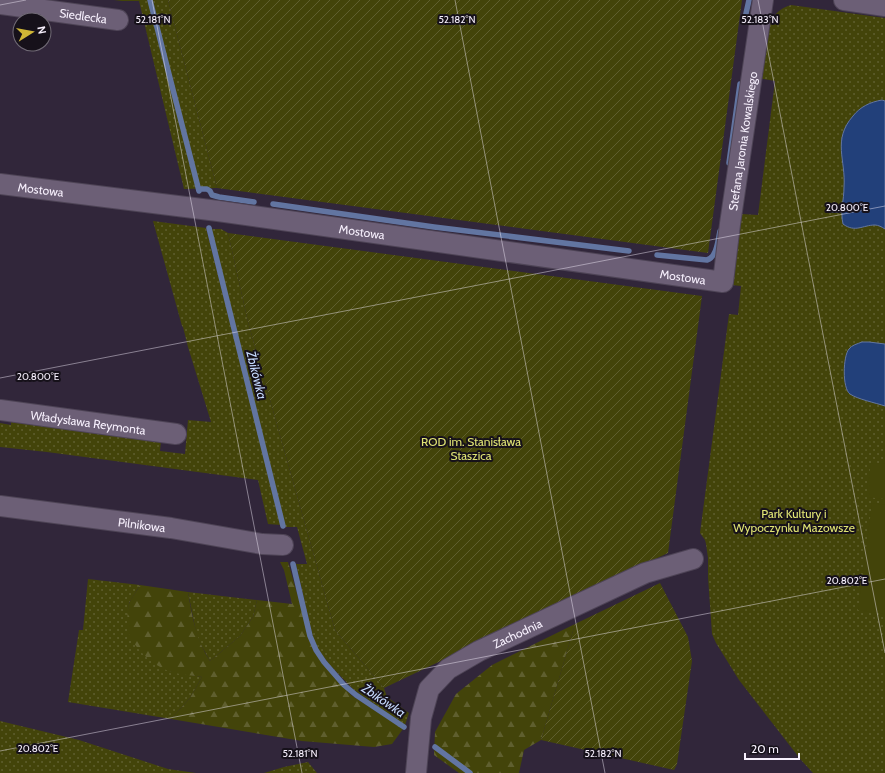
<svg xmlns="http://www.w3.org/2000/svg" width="885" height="773" viewBox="0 0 885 773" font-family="Cabin,sans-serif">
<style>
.grass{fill:url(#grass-dots)}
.forest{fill:url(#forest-firs)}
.garden{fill:url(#garden-furrows)}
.pitch{fill:#43440a}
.water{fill:#22407a;stroke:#6275a1}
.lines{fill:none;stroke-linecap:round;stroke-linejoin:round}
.stream{stroke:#6275a1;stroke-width:5.5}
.minor-casing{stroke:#4e4456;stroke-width:22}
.minor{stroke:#6c5f76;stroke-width:20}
.ticks{fill:none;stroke:#f7f0fd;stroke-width:1;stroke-opacity:0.45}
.labels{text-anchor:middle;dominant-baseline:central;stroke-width:4;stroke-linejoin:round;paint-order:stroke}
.street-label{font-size:12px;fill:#f7f0fd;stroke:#16111a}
.park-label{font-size:12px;fill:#e0e474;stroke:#16111a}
.water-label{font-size:13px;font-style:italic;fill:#c5d9fd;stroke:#16111a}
.ticks-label{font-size:10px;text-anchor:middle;fill:#f7f0fd;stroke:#16111a;stroke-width:4;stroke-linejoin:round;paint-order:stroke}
</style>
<defs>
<pattern id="grass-dots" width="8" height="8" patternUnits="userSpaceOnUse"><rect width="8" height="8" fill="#43440a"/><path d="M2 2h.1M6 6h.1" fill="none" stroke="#5f5f2f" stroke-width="1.8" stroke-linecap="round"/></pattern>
<pattern id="forest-firs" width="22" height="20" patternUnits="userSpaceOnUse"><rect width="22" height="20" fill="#43440a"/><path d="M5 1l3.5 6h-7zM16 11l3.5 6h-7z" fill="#5f5f2f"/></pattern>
<pattern id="garden-furrows" width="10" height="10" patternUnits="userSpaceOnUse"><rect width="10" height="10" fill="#43440a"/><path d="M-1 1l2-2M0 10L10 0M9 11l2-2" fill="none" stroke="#5f5f2f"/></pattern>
</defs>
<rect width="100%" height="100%" fill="#31263a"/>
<path class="grass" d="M114,0H168L217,188L184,189L139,1H122Z
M791,5L885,18V773H813L801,760L739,680L716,643L712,634L708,577V558L706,544L705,540L700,533L729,314L738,315L741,286L732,285L741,214L758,215L775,81L758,78C760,68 762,57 764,47C768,28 770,11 791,5Z
M153,221L206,228L270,479L281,525L268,524L258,480L47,452L0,447V423L11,425V417L161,441L160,451L185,454L188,420L211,422L188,347L183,327L182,326Z
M211,229H221L228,233L248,322L335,630L384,688L387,697L409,713L405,725L354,690L329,664L318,649L313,638L296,564H307L297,527H285Z
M88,579L140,585L129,603L128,619L129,632L135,644L170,671L202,677L190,698L171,719L68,702L79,630H83Z
M188,592L257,600L253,617L240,636L210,661L200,643L196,632Z
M0,721L79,740L168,769L196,773H0Z
M308,762L317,773H264L284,767Z"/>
<path class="forest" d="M280,562H288L314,652L351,695L403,729L392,744L374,747L302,741L171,719L190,698L202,677C191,675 179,675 169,671C154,666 132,647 128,631C127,623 127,612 129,604C131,598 137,591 140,585L188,592C192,616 196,640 210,661L240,636L253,617L257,600L292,604L284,570Z
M575,624L541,740L524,750L519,773H459L434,755L435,732L456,694L492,665Z"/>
<path class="garden" d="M168,0H742L708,253L217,188Z
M228,233L702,296L668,553L384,688L335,630L248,322Z
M660,583L688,637L692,661L677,764L674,770L541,740L575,624Z"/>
<path class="pitch" d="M871,463L885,464V499L866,497Z
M872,503L885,505V614L858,610Z"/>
<path class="water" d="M882,100L885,101V229C882,227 878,225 875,225C863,225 855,233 843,224C840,211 844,200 844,187C846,160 832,140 853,116C860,107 870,102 882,100Z
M862,342H869L885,344V406C876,403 857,399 850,394C842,388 843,356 849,349C852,345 857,344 862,342Z"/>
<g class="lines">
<path class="stream" d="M150,0L199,191
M745,18L749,0
M729,163L740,84
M199,189H207L210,191L212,195L219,197L254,202
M273,204L434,227L629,251
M833,210H841
M209,228L283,526
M657,255L707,260C717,257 718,240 720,231
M293,564L310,636L316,650L324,662L344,685L356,695L404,727
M435,747L470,773"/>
<defs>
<g id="minor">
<path d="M844,0L885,6"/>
<path id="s1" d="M0,4L118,20"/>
<path id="s2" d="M0,184L218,211L723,282L730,224L763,0"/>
<path id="s3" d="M0,410L176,434"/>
<path id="s4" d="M0,506L171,528L262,544L283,545"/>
<path id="s5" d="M416,773L421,718L429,689L448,669L479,651L645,573L693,559"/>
</g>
</defs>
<use href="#minor" class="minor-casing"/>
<use href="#minor" class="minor"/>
</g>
<path class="ticks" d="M152,0L302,773M455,0L605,773M758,0L885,653M0,5L26,0M0,378L885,206M0,751L885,579"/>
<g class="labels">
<g class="street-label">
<text stroke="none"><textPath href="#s1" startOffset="84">Siedlecka</textPath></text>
<text stroke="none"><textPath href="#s2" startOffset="872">Stefana Jaronia Kowalskiego</textPath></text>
<text stroke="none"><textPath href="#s2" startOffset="41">Mostowa</textPath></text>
<text stroke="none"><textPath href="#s2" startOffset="365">Mostowa</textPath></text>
<text stroke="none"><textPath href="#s2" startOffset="689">Mostowa</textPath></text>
<text stroke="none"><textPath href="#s3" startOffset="89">Władysława Reymonta</textPath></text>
<text stroke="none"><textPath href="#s4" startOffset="143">Pilnikowa</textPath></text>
<text stroke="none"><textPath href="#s5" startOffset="191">Zachodnia</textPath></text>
</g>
<g class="park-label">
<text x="471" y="441">ROD im. Stanisława<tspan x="471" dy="14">Staszica</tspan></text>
<text x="794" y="513">Park Kultury i<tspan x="794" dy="14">Wypoczynku Mazowsze</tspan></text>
</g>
<g class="water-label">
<text transform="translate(257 375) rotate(76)">Żbikówka</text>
<text transform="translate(384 700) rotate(34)">Żbikówka</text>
</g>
</g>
<g class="ticks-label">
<text x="153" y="23">52.181°N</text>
<text x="457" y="23">52.182°N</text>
<text x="760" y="23">52.183°N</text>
<text x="847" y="211">20.800°E</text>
<text x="38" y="380">20.800°E</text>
<text x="847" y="584">20.802°E</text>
<text x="38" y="752">20.802°E</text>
<text x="300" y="757">52.181°N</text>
<text x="603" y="757">52.182°N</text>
</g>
<g transform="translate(32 32) rotate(79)"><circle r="19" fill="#16111a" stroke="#706a75"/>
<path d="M0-3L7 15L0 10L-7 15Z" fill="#d0b736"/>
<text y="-6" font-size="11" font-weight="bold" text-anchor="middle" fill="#f7f0fd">N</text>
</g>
<path d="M745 753v6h54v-6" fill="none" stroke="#f7f0fd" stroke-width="2"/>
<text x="751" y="753" font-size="12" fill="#f7f0fd" stroke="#16111a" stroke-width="3" paint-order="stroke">20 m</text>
</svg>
